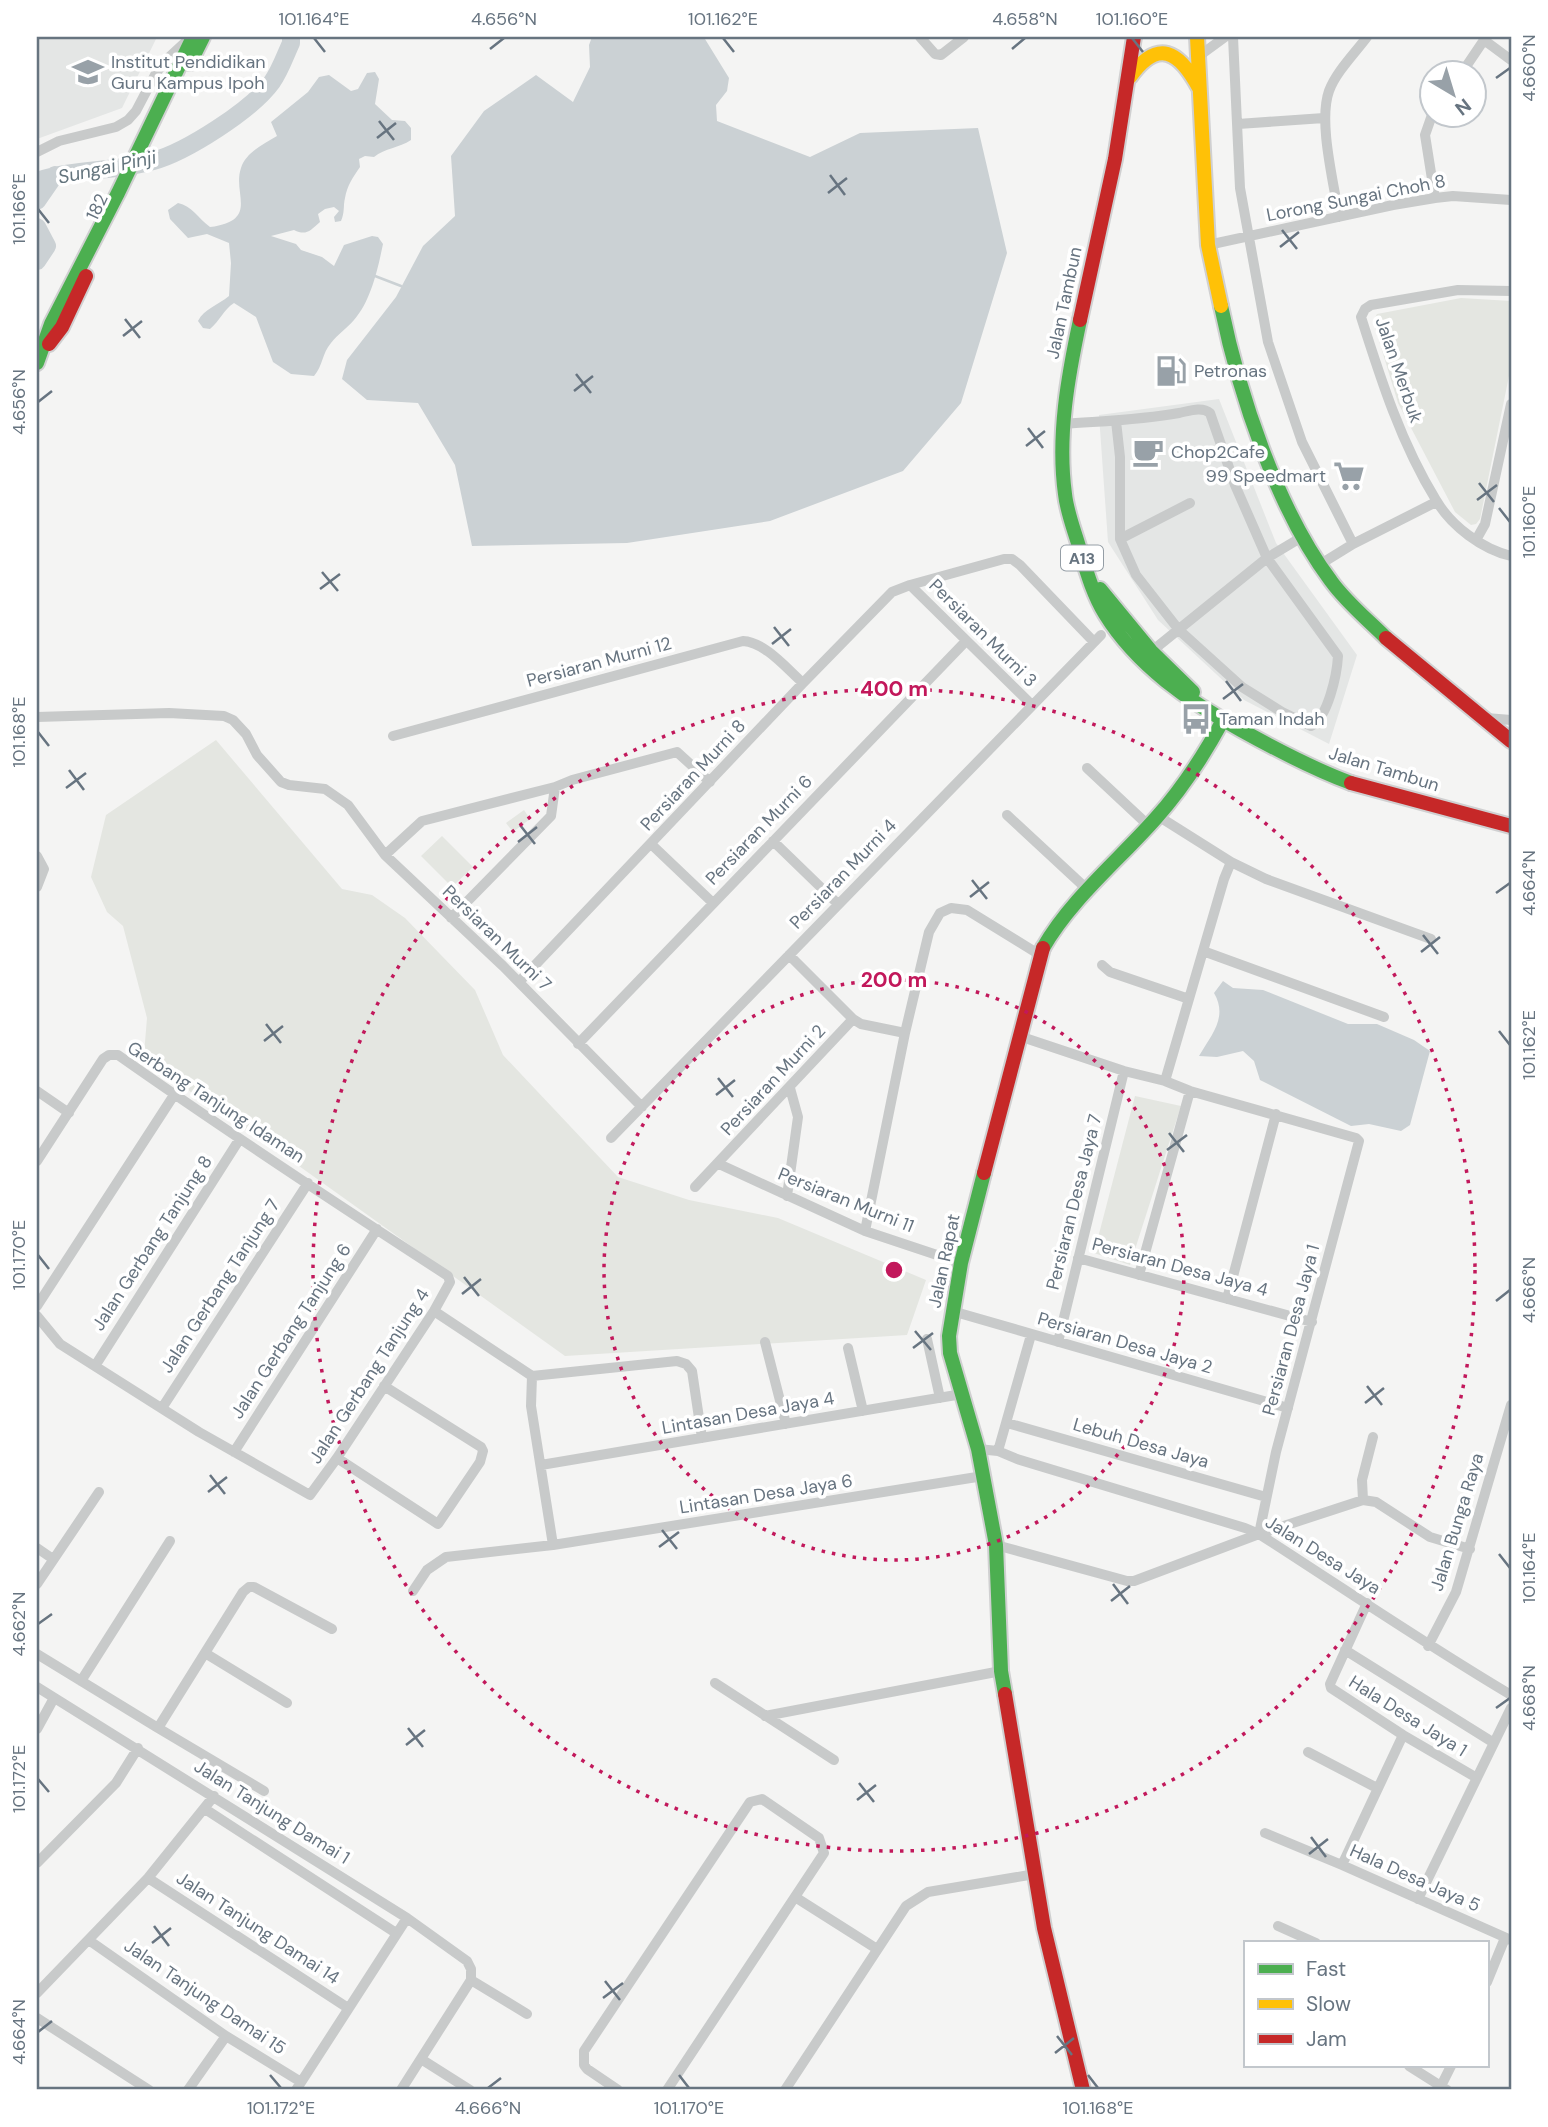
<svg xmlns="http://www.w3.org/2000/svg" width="1548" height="2127" viewBox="0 0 1548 2127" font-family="'DM Sans',sans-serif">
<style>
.built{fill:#e4e6e5}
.green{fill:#e4e6e1}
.water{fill:#cbd1d4}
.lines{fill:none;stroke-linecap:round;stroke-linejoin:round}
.stream{stroke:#cbd1d4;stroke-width:2.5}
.river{stroke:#cbd1d4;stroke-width:18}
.fast-casing{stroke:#d0d0d1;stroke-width:18}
.slow-casing{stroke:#d0d0d1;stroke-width:18}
.jam-casing{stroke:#d0d0d1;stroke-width:18}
.street{stroke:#c8caca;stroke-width:10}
.fast{stroke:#4caf50;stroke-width:14}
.slow{stroke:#ffc107;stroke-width:14}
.jam{stroke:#c62828;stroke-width:14}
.ticks{fill:none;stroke:#677480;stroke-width:2.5}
.ring{fill:none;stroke:#c2185b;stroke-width:3.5;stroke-dasharray:3.5 7}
.labels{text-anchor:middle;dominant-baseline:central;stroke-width:7;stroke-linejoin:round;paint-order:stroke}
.shield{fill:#fff;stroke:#959ea6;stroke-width:2}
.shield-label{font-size:16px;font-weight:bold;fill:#677480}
.poi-label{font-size:18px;fill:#677480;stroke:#fff;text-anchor:start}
.street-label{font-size:18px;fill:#677480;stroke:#fff}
.water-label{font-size:19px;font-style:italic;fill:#63747d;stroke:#fff}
.centre{fill:#c2185b;stroke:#fff;stroke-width:3.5}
.ring-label{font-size:21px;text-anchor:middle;font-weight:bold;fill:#c2185b;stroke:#fff;stroke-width:7;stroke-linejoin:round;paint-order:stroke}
.neatline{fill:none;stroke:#677480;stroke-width:2.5}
.ticks-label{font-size:18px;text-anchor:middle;fill:#677480}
</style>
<rect width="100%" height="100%" fill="#f4f4f3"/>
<path class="built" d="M37,37H157L122,108L37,139Z
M1219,399L1276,543L1357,655L1329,744L1244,700L1158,620L1108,542L1099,415Z"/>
<path class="green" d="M1461,298L1511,301V366L1480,519L1476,524L1471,525L1455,512L1398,403L1373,321L1377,314Z
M216,740L342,889L372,895L405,918L475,990L503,1055L618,1177L689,1200L778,1218L926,1280L907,1335L565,1356L278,1151L213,1110L144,1054L147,1018L123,926L107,912L91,877L106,815Z
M524,810L530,819L513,832L506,823Z
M442,836L473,867L452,887L421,856Z
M1135,1096L1181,1106L1130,1265L1094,1253Z"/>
<path class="water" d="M592,37H700L705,39L729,78L727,91L716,105L717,121L810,157L860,133L978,128L1007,253L961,403L903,471L770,521L627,543L472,546L455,465L418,403L367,400L342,379L347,360L396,297L423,246L455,216L451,156L484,111L536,75L573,102L590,67L589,45Z
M375,72L379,79L375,104L392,120L405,121L411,128V140C399,148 385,148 374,157L365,156L359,159L360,167C353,177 347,186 345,198C343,206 345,212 341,221L335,222L334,217L339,211L334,207L325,209L318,214L320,222C310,231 306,236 294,230L271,236L296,244L301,250L322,257L334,266L344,245L372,236L378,237L383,244C378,268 371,301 354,320C347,328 338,334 331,343C322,353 323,366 314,376L291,374L273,362L256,317L234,303C223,310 220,321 210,329L203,328L198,321C204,309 218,305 229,296L231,263L229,243L207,234L188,238L170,219L168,210L178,203C192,206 198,218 210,227C260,220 232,194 241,168C246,152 264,144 277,136L271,122L308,92L319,77L329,75L351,91L358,89L367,73Z
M1223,981L1233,988L1263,990L1348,1024H1377L1414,1040L1430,1051L1410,1125L1401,1131L1369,1124L1351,1126L1260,1080L1254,1061L1243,1051L1217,1057L1199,1056C1212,1034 1228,1017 1214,993Z"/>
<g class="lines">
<path class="stream" d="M375,276L401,286"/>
<path class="river" d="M37,181C74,168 115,172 153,161C186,152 252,110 272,82C280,71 285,56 291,43V37
M37,201L55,175
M37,227L47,246L37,261"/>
<defs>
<path id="fast" d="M190,63L203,37
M1221,306C1239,394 1277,509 1331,581C1346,602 1368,620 1386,638
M1080,320C1068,376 1057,436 1065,494C1067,513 1075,532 1080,550C1087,573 1093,594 1105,614C1137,666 1190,702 1241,730C1277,750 1313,769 1351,783
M37,363L51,324L118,193L193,37
M1100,589L1151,651L1193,692
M1043,948C1071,899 1119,860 1156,818C1183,788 1204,755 1223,720
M984,1173L961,1263L949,1336L950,1353L978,1449L996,1545L1001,1671L1005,1694"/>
<path id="slow" d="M1197,37L1208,245L1221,306
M1130,77C1158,38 1179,51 1199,88"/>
<path id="jam" d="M1080,320L1115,159L1134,37
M49,344L62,327L86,276
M1386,638L1511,741
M1351,783L1511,826
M984,1173L1043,948
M1005,1694L1044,1928L1083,2090"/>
</defs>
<use href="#fast" class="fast-casing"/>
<use href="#slow" class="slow-casing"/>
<use href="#jam" class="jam-casing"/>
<path class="street" d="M920,37L935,54L941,55L964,37
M1233,37L1240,188L1268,342L1302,442L1353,544
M1484,40L1511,60
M1199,56L1225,37
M1461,74L1486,37
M1432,115L1425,135L1435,198
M1238,124L1324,118
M37,152L59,141L116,127L128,120L136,111L156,73L165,61L191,37
M1339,217C1334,183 1318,122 1329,91C1336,72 1355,53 1367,37
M1208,245L1393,205L1435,198L1453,196L1511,200
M1511,291L1458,290L1371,305L1365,309L1361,317C1381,380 1401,443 1436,500C1451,526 1482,549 1511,556
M1064,424C1103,421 1141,420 1179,413C1189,411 1202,406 1210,413L1235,485L1267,558L1338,656C1337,674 1328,718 1311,726L1282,712L1242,687L1179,630L1136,575L1120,539V457L1116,421
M1120,539L1190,503
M1476,540L1485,524L1511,404
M1319,565L1353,544L1436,502
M910,585L1032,705
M1147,655L1267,558L1302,537
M37,717L169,713L224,716L233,720L246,734L257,755L281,782L289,785L325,789L348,805L385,855L503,966L642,1107
M1486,718L1511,720
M393,736L743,641C765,642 787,669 803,683
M1087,768L1149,826
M1007,815L1089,891
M1158,816L1231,862L1266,879L1431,939
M773,841L838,904
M651,844L713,903
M385,855L422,821L555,787
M37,856L44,869L37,887
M451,918L551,816L555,787L572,780L677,752L710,782
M1203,951L1384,1017
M789,955L853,1019L861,1024L905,1033
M1102,965L1110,972L1189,999
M519,982L803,683L892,592L910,585L1004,559H1012L1020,565L1094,642
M1019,1036L1124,1071L1165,1081L1190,1091L1356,1138L1359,1141L1276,1452L1259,1534
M578,1044L966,641
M1165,1081L1224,879L1231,862
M37,1091L69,1113
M611,1138L1101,635
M37,1161L103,1059L109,1055H118C226,1131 337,1204 448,1276L450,1282L434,1311L337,1458L310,1495L199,1432L60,1344L37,1316
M719,1164L865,1231L961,1263
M695,1187L853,1019
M787,1196L798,1117L790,1088
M865,1231L905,1033L929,932L940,913L951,908L967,910L1040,955
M1078,1258L1312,1322
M1139,1275L1190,1091
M1227,1299L1276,1114
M37,1306L174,1095
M434,1311L532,1376
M952,1311L1288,1408
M927,1339L940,1398
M765,1342L786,1424
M1058,1342L1124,1071
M848,1348L863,1411
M95,1366L239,1140
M532,1376L677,1361L686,1364L692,1371L702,1438
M532,1376L531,1406L553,1545
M162,1408L308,1183
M1007,1423L1266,1497
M978,1449L998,1451L1017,1459L1245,1528L1259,1534C1343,1588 1425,1644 1511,1695
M998,1451L1031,1335
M234,1452L377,1229
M337,1458L438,1524L480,1462L483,1451L481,1447L384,1386
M541,1465L962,1394
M1363,1500L1362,1480L1373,1437
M996,1545L1127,1581H1134L1259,1534L1363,1500L1376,1502L1430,1537L1470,1549
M37,1548L53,1559
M37,1584L99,1492
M413,1591L427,1570L446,1557L553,1545L983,1476
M1367,1603L1330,1684L1331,1688L1403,1735L1477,1778
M1428,1646L1456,1592L1511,1405
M1345,1650L1494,1743
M205,1653L287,1703
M37,1654L158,1728L243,1592L249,1587H254L332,1629
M81,1681L170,1541
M715,1683L834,1760
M37,1687L407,1918L467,1961L471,1969V1980
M765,1716L1001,1671
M158,1728L264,1791
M37,1729L54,1698
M1308,1752L1377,1788
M205,1809L396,1933
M1265,1833L1342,1865L1511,1940
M37,1863L116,1783L138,1748
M1342,1865L1403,1735
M148,1878L348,2008
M795,1897L877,1949
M1418,1899L1511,1708
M1278,1926L1316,1943
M90,1941L226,2036L301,2082
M471,1980L527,2014
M1487,1982L1505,1938
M37,1993L148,1878L214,1796
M37,2018L149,2090
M421,2059L470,2090
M1409,2066L1447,2090
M1441,2086L1451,2066
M188,2090L226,2036
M296,2090L407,1918
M401,2090L471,1980
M618,2090L587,2069L584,2065V2051L750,1802L762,1799L819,1838L824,1853L667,2090
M785,2090L906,1906L928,1892L1035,1874"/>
<use href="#fast" class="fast"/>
<use href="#slow" class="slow"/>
<use href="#jam" class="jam"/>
</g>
<path class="ticks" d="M314,38L325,52M723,38L734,52M1132,38L1143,52M490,49L504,38M1012,49L1025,38M1496,78L1510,68M379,121L394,140M377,138L396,123M830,175L845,195M828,193L847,178M38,209L49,223M1282,230L1297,249M1280,247L1299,232M125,319L140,338M123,336L142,321M576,374L591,393M574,391L593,376M38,402L52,391M1028,428L1043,448M1026,446L1045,431M1479,483L1494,502M1477,500L1497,485M1499,508L1510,522M322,572L338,591M320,589L340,574M774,627L789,646M772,644L791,629M1226,681L1241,701M1223,699L1243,684M38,732L49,746M69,770L84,790M66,788L86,773M520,825L535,844M518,842L537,827M972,880L987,899M1496,893L1510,883M970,897L989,882M1423,935L1438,954M1421,952L1440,937M266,1024L281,1043M1499,1031L1510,1045M264,1041L283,1026M718,1078L733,1097M716,1095L735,1080M1169,1133L1184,1152M1167,1150L1187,1135M38,1255L49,1269M464,1277L479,1296M462,1294L481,1279M1496,1301L1510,1290M915,1331L931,1350M913,1348L933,1333M1367,1386L1382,1405M1365,1403L1384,1388M210,1475L225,1494M208,1492L227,1477M662,1530L677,1549M659,1547L679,1532M1499,1554L1510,1568M1113,1584L1128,1604M1111,1601L1130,1586M38,1624L52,1614M1496,1708L1510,1698M408,1728L423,1747M406,1745L425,1730M38,1779L49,1792M859,1783L874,1802M857,1800L876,1785M1311,1837L1326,1857M1309,1854L1328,1839M154,1926L169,1946M152,1943L171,1928M605,1981L620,2000M603,1998L623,1983M38,2032L52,2021M1057,2036L1072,2055M1055,2053L1074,2038M270,2075L281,2088M679,2075L689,2088M1088,2075L1098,2088M488,2088L501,2078"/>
<g class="ring">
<circle cx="894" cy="1270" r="290"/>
<circle cx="894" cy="1270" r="581"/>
</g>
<defs>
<symbol id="university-bare" viewBox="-9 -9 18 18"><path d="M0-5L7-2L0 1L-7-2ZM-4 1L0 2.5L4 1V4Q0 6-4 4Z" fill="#98a1a8" stroke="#fff" stroke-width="2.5" paint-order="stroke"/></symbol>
<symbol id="fuel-bare" viewBox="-9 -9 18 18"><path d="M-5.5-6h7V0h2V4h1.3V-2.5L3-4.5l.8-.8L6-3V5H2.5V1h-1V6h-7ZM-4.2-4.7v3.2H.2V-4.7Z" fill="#98a1a8" stroke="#fff" stroke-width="2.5" paint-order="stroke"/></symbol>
<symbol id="cafe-bare" viewBox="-9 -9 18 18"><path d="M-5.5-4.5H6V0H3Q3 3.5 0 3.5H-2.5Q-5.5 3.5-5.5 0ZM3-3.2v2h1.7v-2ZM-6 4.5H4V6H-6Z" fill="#98a1a8" stroke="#fff" stroke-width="2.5" paint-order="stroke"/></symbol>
<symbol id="supermarket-bare" viewBox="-9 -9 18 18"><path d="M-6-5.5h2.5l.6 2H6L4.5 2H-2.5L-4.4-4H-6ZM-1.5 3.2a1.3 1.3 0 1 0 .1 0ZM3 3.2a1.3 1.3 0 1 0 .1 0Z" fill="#98a1a8" stroke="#fff" stroke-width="2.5" paint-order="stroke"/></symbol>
<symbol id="bus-bare" viewBox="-9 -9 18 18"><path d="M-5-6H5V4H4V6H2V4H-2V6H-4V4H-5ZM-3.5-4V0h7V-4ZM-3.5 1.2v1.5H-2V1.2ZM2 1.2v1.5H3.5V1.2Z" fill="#98a1a8" stroke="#fff" stroke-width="2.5" paint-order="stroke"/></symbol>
</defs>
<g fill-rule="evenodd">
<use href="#university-bare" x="66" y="50" width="44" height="44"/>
<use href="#fuel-bare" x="1149" y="349" width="44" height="44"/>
<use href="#cafe-bare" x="1126" y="430" width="44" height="44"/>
<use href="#supermarket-bare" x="1327" y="454" width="44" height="44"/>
<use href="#bus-bare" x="1174" y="697" width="44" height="44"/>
</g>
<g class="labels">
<rect class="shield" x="1061" y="545.5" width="42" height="25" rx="5"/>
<g class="shield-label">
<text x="1082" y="558">A13</text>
</g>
<g class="poi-label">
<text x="111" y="62">Institut Pendidikan<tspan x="111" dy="21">Guru Kampus Ipoh</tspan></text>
<text x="1194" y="371">Petronas</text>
<text x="1171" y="452">Chop2Cafe</text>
<text x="1326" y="476" text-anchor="end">99 Speedmart</text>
<text x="1219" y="719">Taman Indah</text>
</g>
<g class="street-label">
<text transform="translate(1356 198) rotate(-11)">Lorong Sungai Choh 8</text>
<text transform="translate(97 207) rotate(-65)">182</text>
<text transform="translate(1064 303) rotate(-78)">Jalan Tambun</text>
<text transform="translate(1399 370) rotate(71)">Jalan Merbuk</text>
<text transform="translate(983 633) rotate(45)">Persiaran Murni 3</text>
<text transform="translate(599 662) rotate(-15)">Persiaran Murni 12</text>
<text transform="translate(1384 769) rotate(17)">Jalan Tambun</text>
<text transform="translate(693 775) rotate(-47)">Persiaran Murni 8</text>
<text transform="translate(759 830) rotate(-46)">Persiaran Murni 6</text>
<text transform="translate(843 874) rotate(-46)">Persiaran Murni 4</text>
<text transform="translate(497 938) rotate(44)">Persiaran Murni 7</text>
<text transform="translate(773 1080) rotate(-47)">Persiaran Murni 2</text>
<text transform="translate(216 1102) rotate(33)">Gerbang Tanjung Idaman</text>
<text transform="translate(846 1200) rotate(22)">Persiaran Murni 11</text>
<text transform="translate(1074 1202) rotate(-76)">Persiaran Desa Jaya 7</text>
<text transform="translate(152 1243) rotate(-57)">Jalan Gerbang Tanjung 8</text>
<text transform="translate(944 1261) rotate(-78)">Jalan Rapat</text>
<text transform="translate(1180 1267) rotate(15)">Persiaran Desa Jaya 4</text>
<text transform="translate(220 1286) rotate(-57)">Jalan Gerbang Tanjung 7</text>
<text transform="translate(1291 1330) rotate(-75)">Persiaran Desa Jaya 1</text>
<text transform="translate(291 1331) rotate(-57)">Jalan Gerbang Tanjung 6</text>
<text transform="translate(1125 1343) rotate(16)">Persiaran Desa Jaya 2</text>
<text transform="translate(369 1376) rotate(-57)">Jalan Gerbang Tanjung 4</text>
<text transform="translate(748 1413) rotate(-10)">Lintasan Desa Jaya 4</text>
<text transform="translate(1141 1443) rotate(16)">Lebuh Desa Jaya</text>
<text transform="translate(766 1494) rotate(-9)">Lintasan Desa Jaya 6</text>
<text transform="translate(1457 1522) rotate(-73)">Jalan Bunga Raya</text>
<text transform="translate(1323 1555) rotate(32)">Jalan Desa Jaya</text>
<text transform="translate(1408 1716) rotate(32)">Hala Desa Jaya 1</text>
<text transform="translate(272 1812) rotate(32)">Jalan Tanjung Damai 1</text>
<text transform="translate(1415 1878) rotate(24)">Hala Desa Jaya 5</text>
<text transform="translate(258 1928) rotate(33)">Jalan Tanjung Damai 14</text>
<text transform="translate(205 1997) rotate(34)">Jalan Tanjung Damai 15</text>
</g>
<g class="water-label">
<text transform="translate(107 167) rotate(-12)">Sungai Pinji</text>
</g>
</g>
<circle cx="894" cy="1270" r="10" class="centre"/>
<g class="ring-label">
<text x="894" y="696">400 m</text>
<text x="894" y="987">200 m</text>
</g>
<rect width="1548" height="2127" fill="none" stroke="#ffffff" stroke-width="77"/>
<rect x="1244" y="1941" width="245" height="126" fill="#ffffff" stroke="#c2c7cc" stroke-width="2"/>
<rect x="1258" y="1964" width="35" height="10" fill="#4caf50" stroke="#c2c7cc" stroke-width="2"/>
<text x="1306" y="1976" font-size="21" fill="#677480">Fast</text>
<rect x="1258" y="1999" width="35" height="10" fill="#ffc107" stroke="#c2c7cc" stroke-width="2"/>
<text x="1306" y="2011" font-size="21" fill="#677480">Slow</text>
<rect x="1258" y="2034" width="35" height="10" fill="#c62828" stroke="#c2c7cc" stroke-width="2"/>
<text x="1306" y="2046" font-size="21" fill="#677480">Jam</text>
<g transform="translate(1453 94) rotate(142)"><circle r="33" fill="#ffffff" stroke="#c2c7cc" stroke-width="2"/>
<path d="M0-5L12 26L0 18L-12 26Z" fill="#98a1a8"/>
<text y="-10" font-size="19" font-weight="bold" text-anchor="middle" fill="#677480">N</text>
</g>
<rect x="38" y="38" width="1472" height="2050" class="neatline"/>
<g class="ticks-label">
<text x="314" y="25">101.164°E</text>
<text x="504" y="25">4.656°N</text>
<text x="723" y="25">101.162°E</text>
<text x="1025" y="25">4.658°N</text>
<text x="1132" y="25">101.160°E</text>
<text transform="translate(1529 68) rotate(-90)" y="6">4.660°N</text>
<text transform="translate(19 209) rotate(-90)" y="6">101.166°E</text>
<text transform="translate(19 402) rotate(-90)" y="6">4.656°N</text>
<text transform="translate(1529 522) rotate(-90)" y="6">101.160°E</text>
<text transform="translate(19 732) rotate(-90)" y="6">101.168°E</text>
<text transform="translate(1529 883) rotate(-90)" y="6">4.664°N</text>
<text transform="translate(1529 1045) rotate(-90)" y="6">101.162°E</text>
<text transform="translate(19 1255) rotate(-90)" y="6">101.170°E</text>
<text transform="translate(1529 1290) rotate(-90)" y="6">4.666°N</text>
<text transform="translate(1529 1568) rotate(-90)" y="6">101.164°E</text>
<text transform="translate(19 1624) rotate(-90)" y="6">4.662°N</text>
<text transform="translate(1529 1698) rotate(-90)" y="6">4.668°N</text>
<text transform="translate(19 1779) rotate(-90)" y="6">101.172°E</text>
<text transform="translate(19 2032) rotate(-90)" y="6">4.664°N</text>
<text x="281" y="2114">101.172°E</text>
<text x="488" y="2114">4.666°N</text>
<text x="689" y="2114">101.170°E</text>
<text x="1098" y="2114">101.168°E</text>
</g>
</svg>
